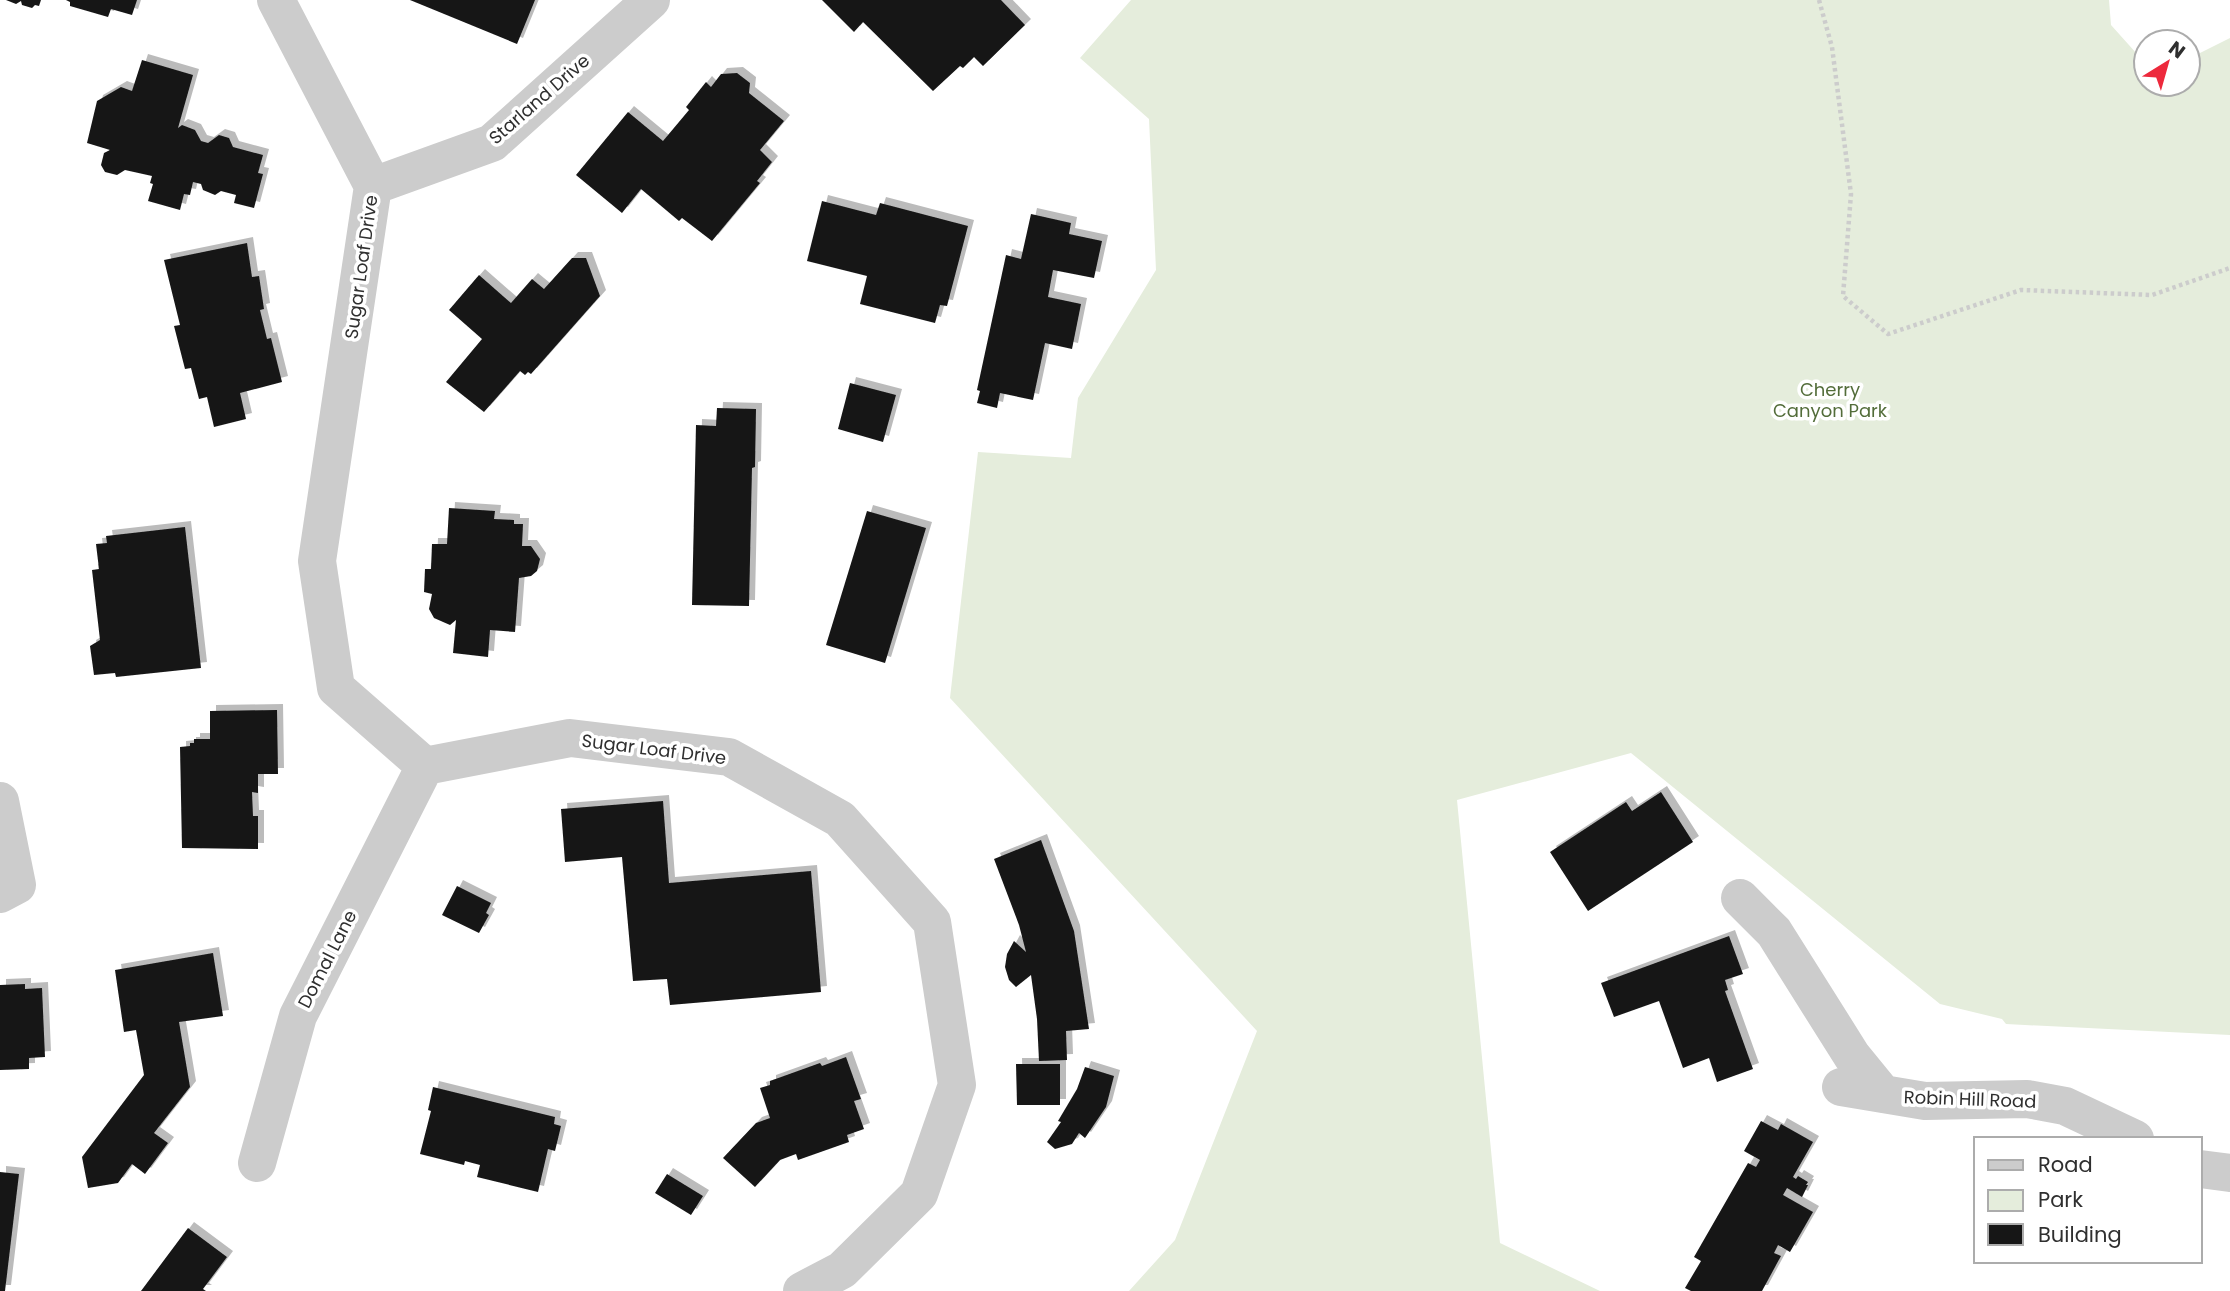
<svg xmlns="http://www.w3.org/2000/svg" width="2230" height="1291" viewBox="0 0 2230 1291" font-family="Poppins,sans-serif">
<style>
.green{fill:#e5eddc}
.building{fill:#161616;filter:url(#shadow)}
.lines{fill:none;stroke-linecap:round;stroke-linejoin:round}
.path{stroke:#ccc;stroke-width:4.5;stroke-dasharray:3.5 3.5;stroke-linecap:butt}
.minor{stroke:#ccc;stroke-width:38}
.labels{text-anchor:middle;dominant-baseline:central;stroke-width:7;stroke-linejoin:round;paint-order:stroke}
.street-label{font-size:18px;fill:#2f2f2f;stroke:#fff}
.park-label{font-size:18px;fill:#536d3a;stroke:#fff}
</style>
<defs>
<filter id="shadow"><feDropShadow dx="6" dy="-6" stdDeviation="0" flood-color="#0004"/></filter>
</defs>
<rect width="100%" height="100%" fill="#fff"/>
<path class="green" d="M1131,0H2109L2111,25L2146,64V84H2188V59L2230,38V1035L2006,1024L2002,1019L1940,1004L1631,753L1457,800L1500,1243L1600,1291H1129L1175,1240L1257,1031L950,698L978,452L1071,458L1078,398L1156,270L1149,119L1080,58Z"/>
<path class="building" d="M6,0H41L39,6L35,5L32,8L22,5L21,1L16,4Z
M66,0H137L132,15L111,9L108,17L70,6V2Z
M410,0H535L517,44Z
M822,0H1001L1025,25L983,66L974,57L963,68L960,66L933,91L863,22L854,32Z
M142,60L193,75L178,128L182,125L195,130L201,141L208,143L219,135L229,138L233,147L263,155L258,173L263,174L254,208L234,203L236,195L221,191L215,195L203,190L201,184L193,182L190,195L184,194L180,210L148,201L153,184L150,183L152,176L125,170L117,175L105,172L101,165L104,153L110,150L87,143L97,101L121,87L132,91Z
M737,73L750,83L749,93L784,121L760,150L772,162L757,181L760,183L712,241L682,218L679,221L641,189L622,213L576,175L628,112L663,141L689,110L686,107L706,82L711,87L721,74Z
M822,201L876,215L880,203L968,226L947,306L940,305L935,323L860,304L867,276L807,261Z
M1031,214L1071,223L1069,234L1102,241L1094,278L1053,270L1048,297L1081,304L1072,349L1045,343L1033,400L1000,393L997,408L977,403L980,391L977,390L1006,255L1021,259Z
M247,243L252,277L259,276L264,309L260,310L267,339L271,338L282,382L240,393L246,419L214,427L207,397L199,399L191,368L185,369L174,326L180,325L164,260Z
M572,258H586L600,296L531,374L528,372L525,375L520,371L484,412L446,382L482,339L449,310L479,275L511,303L532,279L544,289Z
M850,383L896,395L883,442L838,429Z
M717,408L756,409L755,467L752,468L749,606L692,605L696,425L716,426Z
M449,508L495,511L494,519L514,520V524H523L522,546H531L540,559L537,571L531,576L519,578L515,632L490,630L488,657L453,653L456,620L450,625L434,618L429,609L432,594L424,592L425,569H431L432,544H447Z
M867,511L926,528L885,663L826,645Z
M185,527L201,668L116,677L115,673L94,675L90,646L100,640L92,570L99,569L96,544L107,543L106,536Z
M277,710L278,774H258V793L252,792L253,816H258V849L182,848L180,747L190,746V743H194V739H210V711Z
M1661,792L1693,842L1588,911L1550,852L1626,802L1632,811Z
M663,801L669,883L811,871L821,992L670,1005L667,979L633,981L622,857L565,862L561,809Z
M1041,840L1074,931L1089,1029L1066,1031L1067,1060L1039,1061L1037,1019L1031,975L1016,987L1009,980L1005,967L1007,954L1014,941L1026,952L1019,925L994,859Z
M457,886L491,903L486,913L489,915L479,933L442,915Z
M1729,936L1743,974L1725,980L1728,990L1725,991L1753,1069L1717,1082L1709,1058L1683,1068L1659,1001L1614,1017L1601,983Z
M213,953L223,1016L179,1022L190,1087L154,1133L168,1143L145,1174L132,1164L118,1183L88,1188L82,1157L144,1075L136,1030L124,1032L115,970Z
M25,984V989L42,988L45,1057L29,1058V1069L0,1070V985Z
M846,1057L861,1099L854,1101L864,1129L847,1135L849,1142L798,1160L796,1154L780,1160L755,1187L723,1158L756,1123L770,1118L760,1088L770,1085V1081L820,1063L822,1066Z
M1016,1064H1060V1105H1017Z
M1085,1067L1114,1076L1106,1107L1085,1138L1079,1133L1072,1144L1055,1149L1047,1142L1061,1122L1058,1121L1077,1089Z
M433,1087L555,1117L554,1124L561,1126L555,1151L548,1149L538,1192L477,1177L480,1165L465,1161L464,1165L420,1154L431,1111L428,1110Z
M1761,1121L1778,1130L1781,1124L1813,1142L1793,1177L1796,1179L1798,1176L1808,1182L1806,1185H1808L1802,1197L1787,1188L1783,1195L1813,1212L1790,1252L1778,1245L1774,1253L1781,1256L1762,1291H1691L1685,1288L1701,1261L1694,1257L1748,1163L1756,1167L1760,1160L1744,1151Z
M0,1172L19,1174L5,1291H0Z
M667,1174L703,1196L691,1215L655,1193Z
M188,1228L227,1257L203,1289L206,1291H141Z"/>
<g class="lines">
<path class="path" d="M1819,0L1832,47L1851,194L1843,296L1888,334L2021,290L2152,295L2230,268"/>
<path class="minor" d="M276,0L373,186L317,561L336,688L425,766
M373,186L492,143L651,0
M425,766L570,738L729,757L840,819L932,922L957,1085L919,1194L842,1270L802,1291
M0,801L17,885L0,894
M1740,898L1774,932L1852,1056L1883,1094
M1841,1087L1925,1101L2027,1099L2065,1106L2135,1139
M257,1163L298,1016L425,766
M2200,1169L2230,1173"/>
</g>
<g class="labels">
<g class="street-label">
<text transform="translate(539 99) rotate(-41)">Starland Drive</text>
<text transform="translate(361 267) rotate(-82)">Sugar Loaf Drive</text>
<text transform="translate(654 749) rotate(7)">Sugar Loaf Drive</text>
<text transform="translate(327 959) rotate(-63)">Domal Lane</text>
<text transform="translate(1970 1099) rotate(2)">Robin Hill Road</text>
</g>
<g class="park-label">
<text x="1830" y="389">Cherry<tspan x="1830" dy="21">Canyon Park</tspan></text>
</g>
</g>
<rect x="1974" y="1137" width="228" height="126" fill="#ffffff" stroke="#acacac" stroke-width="2"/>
<rect x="1988" y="1160" width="35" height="10" fill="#cccccc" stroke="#acacac" stroke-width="2"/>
<text x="2038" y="1172" font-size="21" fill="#2f2f2f">Road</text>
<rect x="1988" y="1190" width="35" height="21" fill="#e5eddc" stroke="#acacac" stroke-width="2"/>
<text x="2038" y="1207" font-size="21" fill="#2f2f2f">Park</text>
<rect x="1988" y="1224" width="35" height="21" fill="#161616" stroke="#acacac" stroke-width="2"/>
<text x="2038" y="1242" font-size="21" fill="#2f2f2f">Building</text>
<g transform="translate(2167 63) rotate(37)"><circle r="33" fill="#ffffff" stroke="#acacac" stroke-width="2"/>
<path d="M0-5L12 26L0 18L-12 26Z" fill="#ed293c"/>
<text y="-10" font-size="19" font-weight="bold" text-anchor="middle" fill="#2f2f2f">N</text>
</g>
</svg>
